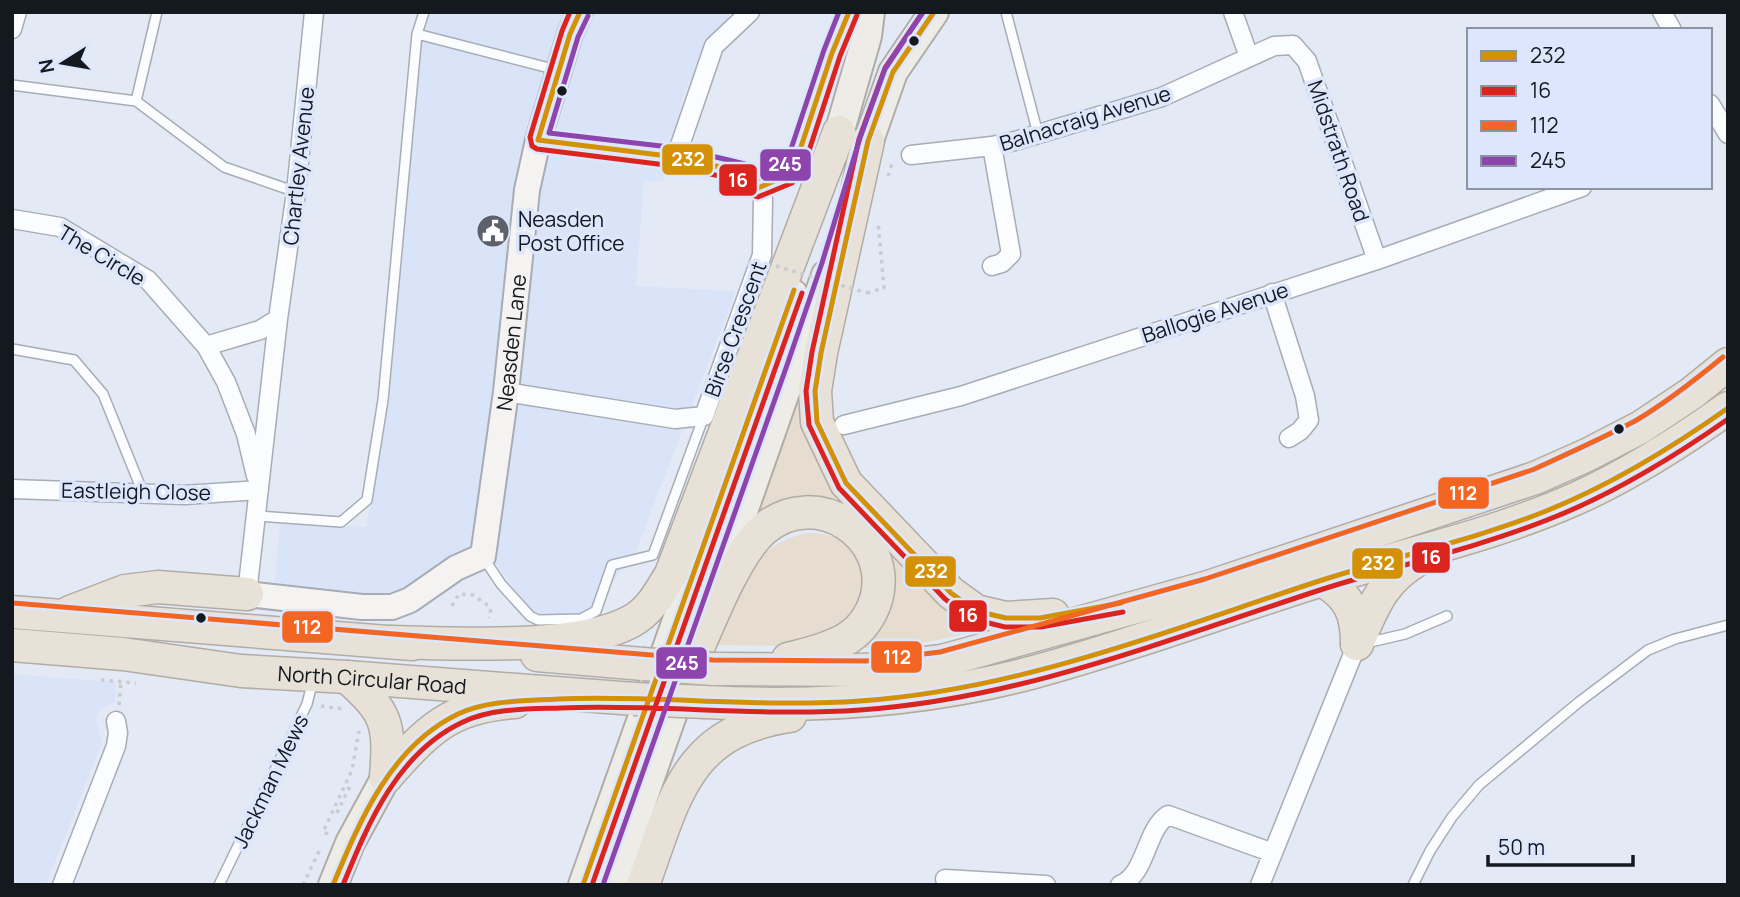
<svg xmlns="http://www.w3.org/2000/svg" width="1740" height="897" viewBox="0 0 1740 897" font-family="Manrope,sans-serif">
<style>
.built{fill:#dae4f9}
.green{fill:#e6dcd0}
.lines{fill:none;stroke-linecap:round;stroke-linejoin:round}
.lane-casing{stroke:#a7acb5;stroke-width:12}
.street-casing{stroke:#a7acb5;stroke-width:21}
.secondary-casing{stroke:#a7acb5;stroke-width:28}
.primary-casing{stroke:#b1aca6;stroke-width:32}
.highway-casing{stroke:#b1aca6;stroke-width:35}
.path{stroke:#c8cbcf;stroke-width:3.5;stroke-dasharray:3.5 5;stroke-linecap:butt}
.lane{stroke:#fbfcfe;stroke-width:9}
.street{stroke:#fbfcfe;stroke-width:18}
.secondary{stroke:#f5f3f2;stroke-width:24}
.primary{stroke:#eeece7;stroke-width:28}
.highway{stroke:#e7e1d7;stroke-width:32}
.highway-bridge-casing{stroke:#b1aca6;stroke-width:35;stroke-linecap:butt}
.path-bridge{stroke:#c8cbcf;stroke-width:3.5;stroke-dasharray:3.5 5;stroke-linecap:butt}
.highway-bridge{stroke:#e7e1d7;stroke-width:32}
.bus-1-casing{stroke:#dce7fd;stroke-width:10}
.bus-2-casing{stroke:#dce7fd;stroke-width:10}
.bus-3-casing{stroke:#dce7fd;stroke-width:10}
.bus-4-casing{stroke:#dce7fd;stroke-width:10}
.bus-1{stroke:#d59105;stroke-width:5}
.bus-2{stroke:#dc241f;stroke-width:5}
.bus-3{stroke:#f26522;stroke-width:5}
.bus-4{stroke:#8e44ad;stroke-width:5}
.bus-dot{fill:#14181f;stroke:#dce7fd;stroke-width:2.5}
.labels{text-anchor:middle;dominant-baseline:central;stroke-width:7;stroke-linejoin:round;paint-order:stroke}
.street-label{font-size:21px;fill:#14181f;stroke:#dce7fd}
.poi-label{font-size:21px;fill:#14181f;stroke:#dce7fd;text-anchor:start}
.line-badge{stroke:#dce7fd;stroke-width:2.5}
.badge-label{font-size:19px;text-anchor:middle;font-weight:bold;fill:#fff}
</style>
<rect width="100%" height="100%" fill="#e4eaf5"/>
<path class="built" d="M427,12H731L685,90L663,181H644L636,286L736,291L635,554L584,617L536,616L497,565L457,557L391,606L274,589L280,524L366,527L389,403L418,37Z
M12,674L116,682L115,702L99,710L96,720L102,743L46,885H12Z"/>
<path class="green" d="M799,398L803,400V414L995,628L922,643L858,649L872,530L750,523Z
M811,533C856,536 856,549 869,587L851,625L789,646L718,645C731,596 754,539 811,533Z"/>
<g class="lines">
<defs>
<path id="lane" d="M1006,12L1038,134
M417,34L424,12
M12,85L136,101L224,167L296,192
M136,101L157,12
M12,349L74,360L103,394L143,493
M258,516L341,522L367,500L383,400L417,34L557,70
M483,557L501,584L530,616L538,620L581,619L596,611L612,565L653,555L704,416
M1366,643L1405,634L1447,616
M219,885L307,704L313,680
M1413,885L1430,851L1452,817L1479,785L1579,702L1648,650L1675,639L1728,625"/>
<path id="street" d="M1233,12L1249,57
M1662,12L1672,30
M12,29L17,12
M1710,104L1728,134
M992,146L1011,254L1002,263L992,266
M911,155L992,146L1015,141L1162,97L1274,46L1293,45L1307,61L1377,260
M676,157L714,46L750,12
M758,188L788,175L794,168L832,53L849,12
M12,219L60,227L148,280L206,346L226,382L246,434L256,476
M1272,293L1305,396L1309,420L1300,431L1289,438
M206,346L260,330L278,319
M506,392L675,419L704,416L762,255L763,199L758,188L742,172L676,157L538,140
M844,425L961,396L1377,260L1582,187
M12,489L184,495L259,490
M247,594L278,319L296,192L314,12
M945,879L1046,885
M62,885L116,746L118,733L116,721
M1120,885C1147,874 1145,830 1168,815L1273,853
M1260,885L1357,644"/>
<g id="secondary">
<path id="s1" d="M247,594L362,607H392L410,600L456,568L483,556L506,392L527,190L538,140L570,34L580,12"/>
</g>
<path id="primary" d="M833,154L867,36L870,12
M861,163L893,72L934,12
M719,580L826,275
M333,885L350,843L386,777
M583,885L793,294
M612,885L684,681"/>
<g id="highway">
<path d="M868,141L821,353L815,391L817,422L846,483L951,593L976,611L1006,618L1053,615"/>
<path d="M1322,580C1350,596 1357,614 1357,644"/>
<path d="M12,612L412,644"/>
<path d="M70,612L125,591L158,587L247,594"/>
<path d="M391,642C454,643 575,651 630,622C650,612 660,592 671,574L839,132"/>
<path d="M1357,644C1373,607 1382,580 1419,559"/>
<path id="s2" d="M12,645L123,654L241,671L347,677L634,699"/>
<path d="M537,655L643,664"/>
<path d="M713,669L866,670L942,661L1208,587L1535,478L1587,455L1641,427L1692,393L1728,364"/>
<path d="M347,677C388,713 390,724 386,777"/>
<path d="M682,685C701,644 732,556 764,529C815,485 894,535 876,600C871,615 862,629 848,638C830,649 807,654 788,659"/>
<path d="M706,702C817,708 926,701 1034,672C1131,646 1226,610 1322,580C1407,554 1494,535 1575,499C1629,475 1679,443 1728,408"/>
<path d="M386,777C427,731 449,706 515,702"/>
<path d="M643,885C675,798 685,731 790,716"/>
</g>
</defs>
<use href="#lane" class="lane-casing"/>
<use href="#street" class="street-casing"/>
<use href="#secondary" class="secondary-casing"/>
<use href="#primary" class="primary-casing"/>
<use href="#highway" class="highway-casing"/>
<path class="path" d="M888,176L893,160
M867,293L884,288L878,221
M452,606L459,594L473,595L490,607L491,615L489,618
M101,680L136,683
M119,705L121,681
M321,706L343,709
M337,813L351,784
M328,834L323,832L352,770L359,731
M303,885L320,849"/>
<use href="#lane" class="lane"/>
<use href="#street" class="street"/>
<use href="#secondary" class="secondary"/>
<use href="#primary" class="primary"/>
<use href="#highway" class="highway"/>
<defs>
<path id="highway-bridge" d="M643,664L713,669
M634,699L706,702"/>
</defs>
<use href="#highway-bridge" class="highway-bridge-casing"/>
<path class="path-bridge" d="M776,266L867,293"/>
<use href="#highway-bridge" class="highway-bridge"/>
<defs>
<path id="bus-1" d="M580,12L570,34L538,140L676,157L742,172L758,188L788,175L794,168L832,53L849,12
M934,12L893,72L868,141L821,353L815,391L817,422L846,483L951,593L976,611L1006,618H1040L1121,603
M333,885C360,820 391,746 458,714C488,700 525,701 558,699C658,695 759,708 860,701C1019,690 1166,631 1316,582C1392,557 1471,541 1546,511C1611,485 1670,449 1728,408
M583,885L794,290"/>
<path id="bus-2" d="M570,12L562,31L530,137L532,146L537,149L674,166L738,180L752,195L758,197L792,183L802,172L840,56L857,15
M923,12L885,68L859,139L812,352L806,391L809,425L839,488L945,599L972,619L1005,627H1041L1123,612
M343,885C368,823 398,752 463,722C492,708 529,709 561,708C661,704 761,717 860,710C1021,699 1169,639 1320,590C1395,566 1473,549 1547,520C1612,495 1671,459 1728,419
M592,885L802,293"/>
<path id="bus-3" d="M13,603L713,660L866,661L940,652L1205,579L1532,470C1567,454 1601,439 1635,421C1666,403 1695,380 1723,357"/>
<path id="bus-4" d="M588,16L578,37L549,133L678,148L745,164L760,178L783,168L786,164L824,50L839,12
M604,882L786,368L822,263L860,138L885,69L923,12"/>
</defs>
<use href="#bus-1" class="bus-1-casing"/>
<use href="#bus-2" class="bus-2-casing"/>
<use href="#bus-3" class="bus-3-casing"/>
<use href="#bus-4" class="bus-4-casing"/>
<use href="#bus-1" class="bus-1"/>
<use href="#bus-2" class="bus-2"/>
<use href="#bus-3" class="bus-3"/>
<use href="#bus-4" class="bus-4"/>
</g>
<defs>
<symbol id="civic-disc" viewBox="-11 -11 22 22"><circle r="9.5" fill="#5d626a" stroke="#dce7fd"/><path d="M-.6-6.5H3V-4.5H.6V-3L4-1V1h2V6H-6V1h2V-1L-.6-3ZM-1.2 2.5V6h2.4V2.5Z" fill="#fff"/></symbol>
</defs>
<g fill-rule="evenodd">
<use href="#civic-disc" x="474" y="212" width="38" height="38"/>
</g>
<g class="bus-dot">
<circle cx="914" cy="41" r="6"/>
<circle cx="562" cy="91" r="6"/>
<circle cx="1619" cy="429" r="6"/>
<circle cx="201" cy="618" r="6"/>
</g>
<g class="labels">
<g class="street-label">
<text transform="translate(1085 118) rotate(-17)">Balnacraig Avenue</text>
<text transform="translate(1339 151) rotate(71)">Midstrath Road</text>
<text transform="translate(298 166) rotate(-84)">Chartley Avenue</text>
<text transform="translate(102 255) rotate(31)">The Circle</text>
<text transform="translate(1215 312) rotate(-18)">Ballogie Avenue</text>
<text transform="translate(735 329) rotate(-70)">Birse Crescent</text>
<text stroke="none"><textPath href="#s1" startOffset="466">Neasden Lane</textPath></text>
<text transform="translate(136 491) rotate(1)">Eastleigh Close</text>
<text stroke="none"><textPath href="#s2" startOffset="362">North Circular Road</textPath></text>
<text transform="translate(270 781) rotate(-64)">Jackman Mews</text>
</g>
<g class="poi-label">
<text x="518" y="219">Neasden<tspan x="518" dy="24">Post Office</tspan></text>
</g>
</g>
<g class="line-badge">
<rect x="661" y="143" width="53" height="33" rx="7" fill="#d59105"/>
<rect x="759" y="148" width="53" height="34" rx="7" fill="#8e44ad"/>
<rect x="718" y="163" width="40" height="34" rx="7" fill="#dc241f"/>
<rect x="1437" y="476" width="53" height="34" rx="7" fill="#f26522"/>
<rect x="1411" y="541" width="40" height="33" rx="7" fill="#dc241f"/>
<rect x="1351" y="547" width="53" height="33" rx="7" fill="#d59105"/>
<rect x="904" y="555" width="53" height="33" rx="7" fill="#d59105"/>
<rect x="948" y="599" width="40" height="34" rx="7" fill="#dc241f"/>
<rect x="281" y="610" width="53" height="34" rx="7" fill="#f26522"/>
<rect x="870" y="640" width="53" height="34" rx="7" fill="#f26522"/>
<rect x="655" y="646" width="53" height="34" rx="7" fill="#8e44ad"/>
</g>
<g class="badge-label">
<text x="688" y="166">232</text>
<text x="785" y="171">245</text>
<text x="738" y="187">16</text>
<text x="1463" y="500">112</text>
<text x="1431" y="564">16</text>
<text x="1378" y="570">232</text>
<text x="931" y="578">232</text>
<text x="968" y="622">16</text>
<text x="307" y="634">112</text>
<text x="897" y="664">112</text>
<text x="682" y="670">245</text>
</g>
<rect width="1740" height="897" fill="none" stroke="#14181f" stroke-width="28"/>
<rect x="1467" y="28" width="245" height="161" fill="#dce7fd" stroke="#8c94a4" stroke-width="2"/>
<rect x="1481" y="51" width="35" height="10" fill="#d59105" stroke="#8c94a4" stroke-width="2"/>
<text x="1530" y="63" font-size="21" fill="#14181f">232</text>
<rect x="1481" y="86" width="35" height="10" fill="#dc241f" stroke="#8c94a4" stroke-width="2"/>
<text x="1530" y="98" font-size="21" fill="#14181f">16</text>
<rect x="1481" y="121" width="35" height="10" fill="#f26522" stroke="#8c94a4" stroke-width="2"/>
<text x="1530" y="133" font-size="21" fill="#14181f">112</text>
<rect x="1481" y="156" width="35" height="10" fill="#8e44ad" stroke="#8c94a4" stroke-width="2"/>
<text x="1530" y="168" font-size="21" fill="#14181f">245</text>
<g transform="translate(63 63) rotate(259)" stroke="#dce7fd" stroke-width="5" paint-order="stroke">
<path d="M0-5L12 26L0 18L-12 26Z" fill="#14181f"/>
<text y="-10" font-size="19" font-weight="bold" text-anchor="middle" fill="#14181f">N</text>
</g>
<path d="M1488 855v10h145v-10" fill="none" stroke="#14181f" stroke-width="3.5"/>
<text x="1498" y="855" font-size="21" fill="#14181f" stroke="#dce7fd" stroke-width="5" paint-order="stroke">50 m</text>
</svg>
